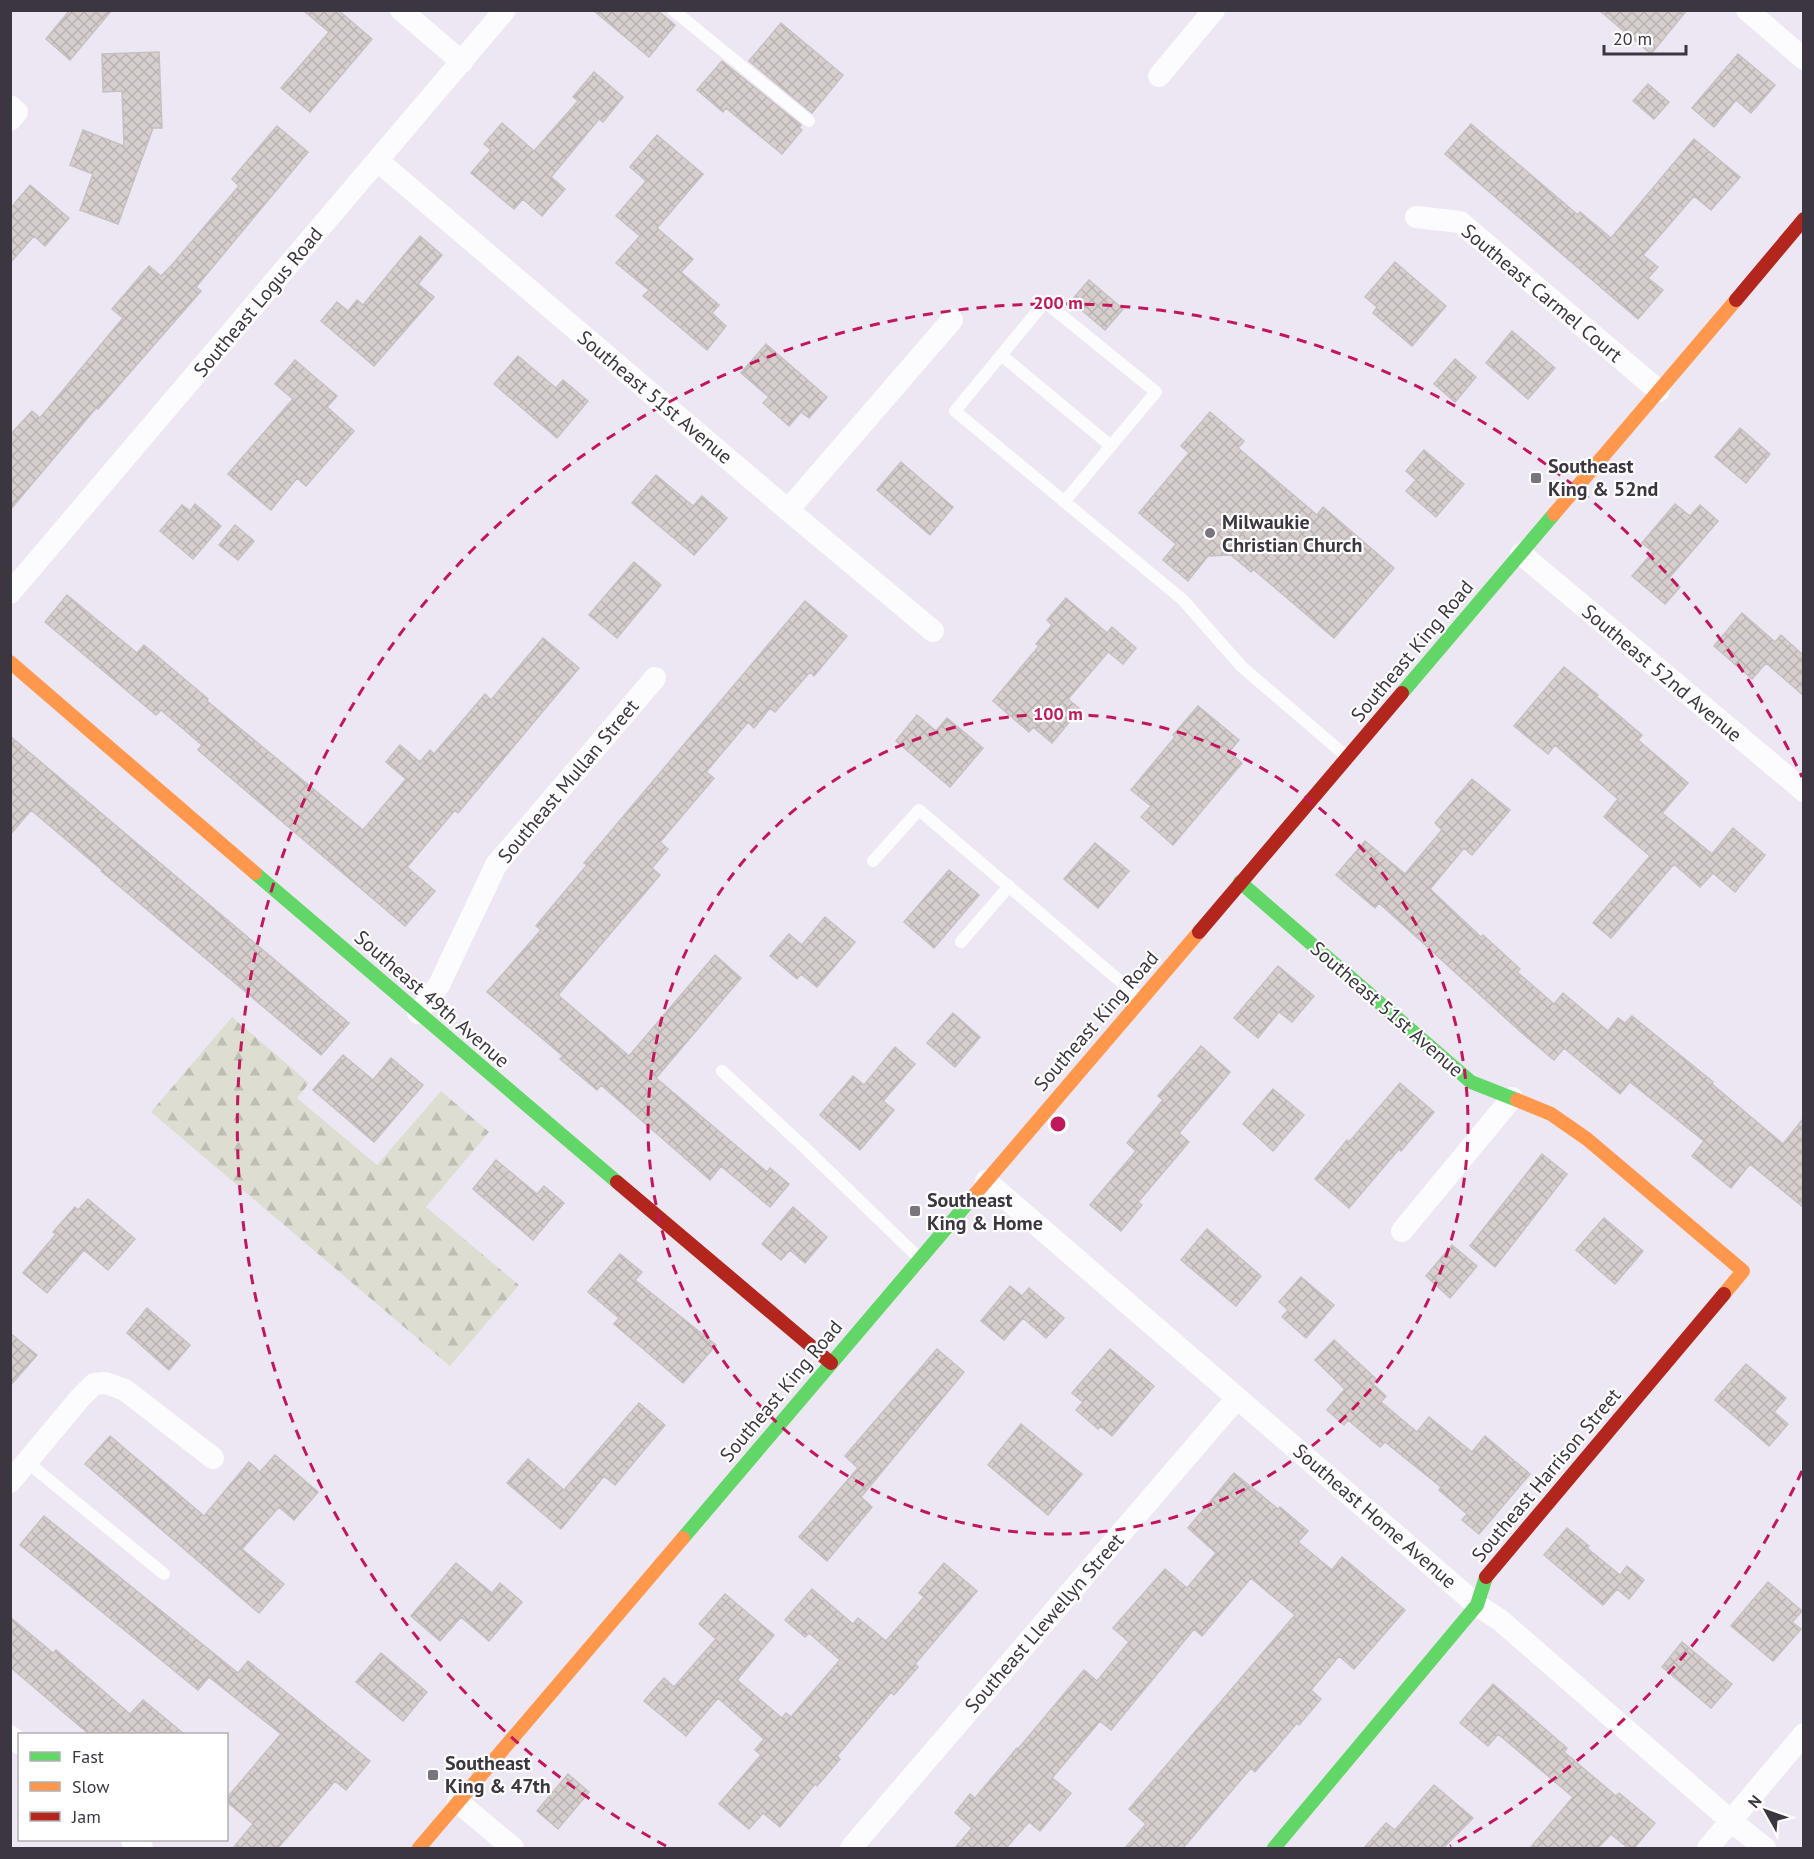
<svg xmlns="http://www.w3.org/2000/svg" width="1814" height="1859" viewBox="0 0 1814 1859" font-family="'PT Sans',sans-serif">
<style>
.forest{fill:url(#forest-firs)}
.building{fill:url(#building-cross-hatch);stroke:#c6c0c2;stroke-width:1.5}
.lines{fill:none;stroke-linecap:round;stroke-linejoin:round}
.lane{stroke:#fcfbfd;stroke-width:12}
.street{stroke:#fcfbfd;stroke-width:22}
.fast{stroke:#63d668;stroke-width:14}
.slow{stroke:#ff974d;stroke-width:14}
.jam{stroke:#b3261e;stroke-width:14}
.ring{fill:none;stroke:#c2185b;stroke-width:3;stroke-dasharray:10 8}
.poi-dot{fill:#79747e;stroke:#fff;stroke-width:2}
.labels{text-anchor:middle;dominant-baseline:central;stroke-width:4.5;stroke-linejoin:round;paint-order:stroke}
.street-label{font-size:20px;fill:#3b363f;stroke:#fff}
.poi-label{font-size:20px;font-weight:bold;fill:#3b363f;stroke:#fff;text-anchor:start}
.centre{fill:#c2185b;stroke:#fff;stroke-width:3}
.ring-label{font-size:18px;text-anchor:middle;font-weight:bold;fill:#c2185b;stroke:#fff;stroke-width:4.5;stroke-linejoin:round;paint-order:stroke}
</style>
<defs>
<pattern id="forest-firs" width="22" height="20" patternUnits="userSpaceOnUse" patternTransform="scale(1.5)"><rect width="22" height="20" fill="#ddddd1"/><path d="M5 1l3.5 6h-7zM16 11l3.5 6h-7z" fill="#bfbeb4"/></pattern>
<pattern id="building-cross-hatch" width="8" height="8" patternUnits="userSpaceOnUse" patternTransform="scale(1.5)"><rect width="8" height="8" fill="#d7cfce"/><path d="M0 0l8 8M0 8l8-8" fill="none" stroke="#b9b2b2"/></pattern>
</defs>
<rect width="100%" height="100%" fill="#ede7f3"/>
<path class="forest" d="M232,1017L309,1083L297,1098L377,1165L441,1091L489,1132L426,1207L519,1285L450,1366L151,1112Z"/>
<path class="building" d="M70,10H112L70,60L46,39Z
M303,10H338L372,39L310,112L281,88L329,32Z
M593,10H657L675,25L649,57Z
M1599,10H1687L1651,54Z
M781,23L843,75L812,113L749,61Z
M159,52L162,128H153L118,224L80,210L93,174L70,165L83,130L124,146L122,91L103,92L102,54Z
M1738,54L1775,85L1751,113L1736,100L1714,127L1692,108Z
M722,61L801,125L799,128L802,130L782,154L726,108L723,112L697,90Z
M594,72L623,97L603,122L599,119L551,177L565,189L542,216L523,199L514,209L471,173L491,150L484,144L502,123L534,151L578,101L573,97Z
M1648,84L1669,102L1654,119L1633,101Z
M1471,124L1578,215L1580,212L1611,238L1694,139L1740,177L1711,210L1694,196L1643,255L1658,267L1648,278L1663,290L1638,319L1445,154Z
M277,126L308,152L196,287L201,291L98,409L96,408L10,510V435L32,411L40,418L123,318L112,309L149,266L161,276L171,266L239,186L232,179Z
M657,135L703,174L657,228L693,259L681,272L719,305L712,313L726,326L707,350L643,296L649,290L616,263L640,236L616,216L646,181L630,167Z
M30,185L69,218L45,246L34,236L10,263V209Z
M420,236L442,255L418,284L434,297L374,366L321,321L337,302L348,311L357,300L363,305Z
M1395,262L1446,306L1412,346L1373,313L1377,307L1365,297Z
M1089,280L1123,309L1105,330L1071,301Z
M1512,331L1555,368L1528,399L1486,363Z
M766,344L827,397L809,418L801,412L789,426L763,403L769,397L741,373Z
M518,356L556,388L563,380L588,401L557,438L494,384Z
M1455,359L1476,377L1455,402L1434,384Z
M295,360L337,396L327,407L354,431L306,486L297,478L271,510L228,474L293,399L275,384Z
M1210,412L1244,441L1238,448L1317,515L1323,507L1394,568L1334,638L1253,569L1251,572L1231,555L1208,556L1188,581L1163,560L1176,544L1139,513L1189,453L1181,446Z
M1740,428L1770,454L1746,483L1715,457Z
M1424,450L1464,484L1436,517L1406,491L1416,480L1406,471Z
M901,462L953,507L930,535L877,490Z
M656,475L693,506L702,496L727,518L694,555L632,503Z
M195,504L221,526L193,559L160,531L182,505L190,511Z
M1675,504L1690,516L1700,505L1718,521L1669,578L1680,587L1665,604L1632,576L1653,552L1642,543Z
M235,525L254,541L238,560L219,545Z
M634,562L661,585L617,638L589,615Z
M67,595L137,653L144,645L208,699L207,701L363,830L406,779L386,762L400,745L420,762L430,750L434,754L485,694L491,700L543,638L579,668L458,813L455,810L407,867L435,891L405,926L198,750L202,745L161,710L156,715L45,622Z
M1066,598L1107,633L1112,627L1136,648L1123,664L1108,652L1068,699L1080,709L1052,743L1033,727L1029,732L993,701L1039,646L1036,644L1052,625L1047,620Z
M805,601L847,636L814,676L810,672L775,712L770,708L754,728L748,722L706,772L714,778L660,842L668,849L652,868L660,875L558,995L629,1056L715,955L741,978L656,1078L767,1172L770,1168L789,1184L770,1207L721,1166L710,1180L601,1085L597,1090L560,1059L563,1056L487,992L541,930L536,926L587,865L584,863Z
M1742,613L1775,642L1781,635L1803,655V695L1766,663L1752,679L1714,646Z
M1564,667L1598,695L1596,696L1642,735L1638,740L1688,783L1662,813L1712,854L1733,828L1765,855L1735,892L1713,873L1700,887L1674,864L1611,938L1593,923L1650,856L1604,817L1618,799L1555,745L1548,754L1514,726Z
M1198,706L1239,740L1229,752L1242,763L1173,845L1141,817L1151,806L1131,790L1175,737L1173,735Z
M917,715L936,731L947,718L983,748L950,787L896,741Z
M10,736L349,1023L321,1055L101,871L102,870L31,810L10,835Z
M1472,779L1510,810L1472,855L1464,848L1430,889L1481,937L1483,935L1520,969L1517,972L1554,1004L1563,993L1608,1031L1618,1018L1625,1023L1632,1016L1713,1082L1712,1084L1783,1144L1803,1119V1207L1750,1164L1731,1188L1692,1156L1704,1141L1630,1082L1620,1094L1564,1048L1554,1060L1522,1033L1379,903L1375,908L1336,875L1365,841L1405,874L1442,830L1435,823Z
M1095,843L1129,871L1098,908L1064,879Z
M949,870L979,895L934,948L904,922Z
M825,917L855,942L817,987L801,974L797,979L770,956L789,934L802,945Z
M1278,966L1314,996L1292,1022L1279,1012L1258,1038L1234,1018Z
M953,1013L980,1037L955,1067L927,1043Z
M1201,1046L1230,1072L1179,1133L1189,1142L1138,1202L1142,1205L1121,1231L1090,1205L1136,1151L1127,1143L1163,1100L1158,1096Z
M895,1047L915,1064L883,1101L894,1110L860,1150L820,1115L853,1076L864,1085Z
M343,1055L373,1080L391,1058L423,1085L374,1142L313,1090Z
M1400,1083L1434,1112L1401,1151L1399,1149L1349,1208L1315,1179L1347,1140L1349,1142Z
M1273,1089L1304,1115L1273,1151L1243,1124Z
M1542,1154L1567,1174L1495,1267L1470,1246Z
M496,1160L537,1194L544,1186L564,1203L533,1240L473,1189Z
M88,1199L135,1239L108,1270L84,1250L47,1293L23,1273L56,1234L53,1232L75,1207L78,1210Z
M793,1207L827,1237L805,1263L790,1250L781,1260L762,1244Z
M1604,1218L1643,1251L1615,1284L1576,1250Z
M1207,1229L1261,1276L1236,1306L1181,1260Z
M1452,1245L1477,1266L1450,1298L1426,1276Z
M620,1254L642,1272L635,1280L716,1345L683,1383L614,1324L619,1318L588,1292Z
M1301,1277L1334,1305L1306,1338L1282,1317L1288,1310L1279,1302Z
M1010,1286L1022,1296L1029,1288L1064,1318L1046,1338L1023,1318L1004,1340L981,1321Z
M147,1308L190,1345L169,1370L127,1333Z
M10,1333L37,1355L10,1386Z
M1334,1340L1376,1379L1373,1384L1386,1396L1381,1402L1417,1432L1429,1417L1472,1452L1485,1436L1530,1474L1479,1534L1462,1520L1467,1514L1439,1490L1441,1487L1385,1442L1380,1447L1348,1420L1344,1425L1327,1410L1345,1389L1315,1360Z
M937,1349L964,1372L861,1497L872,1507L827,1561L799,1537L858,1468L845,1456Z
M1110,1349L1154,1386L1112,1436L1100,1426L1098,1429L1076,1410L1083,1402L1072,1393Z
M1746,1364L1786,1398L1774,1412L1788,1424L1769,1446L1715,1400Z
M639,1403L665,1425L615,1485L604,1476L561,1529L507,1483L528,1459L564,1490Z
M1021,1424L1082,1474L1048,1515L988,1465Z
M110,1436L204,1516L249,1462L260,1472L275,1455L318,1492L294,1520L279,1507L242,1549L284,1584L259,1613L85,1464Z
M1234,1473L1278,1509L1280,1507L1308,1531L1298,1542L1332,1570L1342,1557L1405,1610L1354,1669L1339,1656L1311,1690L1321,1699L1299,1725L1297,1723L1255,1772L1251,1768L1183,1848H1125L1146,1824L1129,1809L1295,1615L1251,1578L1202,1636L1194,1629L1111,1730L1100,1721L1052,1778L1071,1793L1040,1831L1029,1822L1006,1848H955L972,1828L955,1813L970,1794L975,1798L1017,1748L1018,1749L1084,1670L1097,1681L1129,1642L1113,1628L1165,1569L1187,1588L1216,1553L1188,1528Z
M44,1516L238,1673L248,1661L370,1761L346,1790L335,1781L278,1848H233L253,1824L226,1801V1799L281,1734L209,1677L198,1690L20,1545Z
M1567,1528L1589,1546L1587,1548L1620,1575L1627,1566L1644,1580L1629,1599L1617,1589L1603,1605L1544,1555Z
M456,1563L492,1593L500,1583L522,1602L489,1641L461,1617L440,1641L411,1616Z
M944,1563L977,1591L915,1664L918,1667L894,1695L891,1692L837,1756L840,1759L817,1786L815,1784L780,1827L763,1813L749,1829L719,1804L761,1755L755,1750L764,1739L718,1698L686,1736L644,1701L664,1678L674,1687L716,1639L699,1624L725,1594L774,1635L737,1680L782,1718L786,1713L791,1717L840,1660L809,1633L805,1637L785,1620L812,1589L853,1624L858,1618L886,1641L924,1597L919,1593Z
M1768,1582L1802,1611L1792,1622L1801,1629L1773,1661L1731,1626Z
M10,1617L53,1653L56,1650L130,1714L143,1700L184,1734H89L10,1667Z
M1682,1642L1732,1684L1711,1708L1662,1667Z
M381,1653L427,1692L403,1721L356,1682Z
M1493,1684L1567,1748L1564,1752L1616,1796L1619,1793L1655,1823L1634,1848H1628L1611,1834L1598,1848H1530L1573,1797L1498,1734L1488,1746L1460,1723Z
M568,1774L589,1792L558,1829L537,1811Z
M1434,1785L1473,1818L1443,1848H1364L1386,1823L1395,1830Z"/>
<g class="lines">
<path class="lane" d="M673,10L809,121
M1001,355L1111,446
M1064,502L1156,392L1045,302L955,411L1183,600L1242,667L1346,756
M873,861L919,810L1141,999
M961,942L1009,886
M722,1071L802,1145L919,1258
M27,1462L164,1574"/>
<path class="street" d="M401,10L462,62
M1747,10L1804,59
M1159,76L1214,10
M10,106L17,112L10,120
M378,161L788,510L933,631
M1416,217L1460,222L1659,391
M788,510L952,320
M1521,554L1804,791
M10,593L505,10
M418,1013L439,985L496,865L655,678
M986,1181L1477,1605L1500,1620L1731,1821L1765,1848
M1402,1231L1512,1098
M10,1482L80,1398L94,1384L106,1383L125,1390L213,1458
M10,1736L20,1744
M458,1802L513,1848
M132,1840L142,1848
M851,1848L1237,1398
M1708,1848L1804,1734"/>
<path class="fast" d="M1402,693L1554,514
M255,873L617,1182
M1240,882L1471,1082L1517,1100
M683,1538L971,1199
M1274,1848L1477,1605L1486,1577"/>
<path class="slow" d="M1554,514L1736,300
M10,662L255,873
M1517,1100L1551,1114L1587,1139L1743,1271L1724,1294
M971,1199L1199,932
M419,1848L683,1538"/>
<path class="jam" d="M1736,300L1804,219
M1199,932L1402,693
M617,1182L831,1363
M1486,1577L1724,1294"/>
</g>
<g class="ring">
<circle cx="1058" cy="1124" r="410"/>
<path d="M1802 1471A821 821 0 0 1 1450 1846M666 1846A821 821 0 1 1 1802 777"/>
</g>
<g class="poi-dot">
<rect x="1530" y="472" width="12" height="12" rx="3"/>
<circle cx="1210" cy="533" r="6"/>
<rect x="909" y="1205" width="12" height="12" rx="3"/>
<rect x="427" y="1769" width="12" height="12" rx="3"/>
</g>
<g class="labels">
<g class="street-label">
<text transform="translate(1542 293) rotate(40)">Southeast Carmel Court</text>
<text transform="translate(258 302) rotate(-50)">Southeast Logus Road</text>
<text transform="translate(655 397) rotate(40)">Southeast 51st Avenue</text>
<text transform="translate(1412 651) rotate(-50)">Southeast King Road</text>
<text transform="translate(1662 673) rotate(40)">Southeast 52nd Avenue</text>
<text transform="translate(568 781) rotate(-50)">Southeast Mullan Street</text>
<text transform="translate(432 999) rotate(41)">Southeast 49th Avenue</text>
<text transform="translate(1387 1009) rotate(41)">Southeast 51st Avenue</text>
<text transform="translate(1096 1021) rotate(-49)">Southeast King Road</text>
<text transform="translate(781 1391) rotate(-50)">Southeast King Road</text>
<text transform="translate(1546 1475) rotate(-50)">Southeast Harrison Street</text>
<text transform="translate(1375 1516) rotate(41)">Southeast Home Avenue</text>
<text transform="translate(1044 1623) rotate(-49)">Southeast Llewellyn Street</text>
</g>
<g class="poi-label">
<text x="1548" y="466">Southeast<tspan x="1548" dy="23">King &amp; 52nd</tspan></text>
<text x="1222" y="522">Milwaukie<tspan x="1222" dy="23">Christian Church</tspan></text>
<text x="927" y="1200">Southeast<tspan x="927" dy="23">King &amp; Home</tspan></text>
<text x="445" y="1763">Southeast<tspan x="445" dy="23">King &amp; 47th</tspan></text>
</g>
</g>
<circle cx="1058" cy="1124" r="9" class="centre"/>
<g class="ring-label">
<text x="1058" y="309">200 m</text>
<text x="1058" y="720">100 m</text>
</g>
<rect width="1814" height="1859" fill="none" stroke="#3b363f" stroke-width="24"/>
<rect x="18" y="1733" width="210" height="108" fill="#ffffff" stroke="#b1afb2" stroke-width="1.5"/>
<rect x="30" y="1752" width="30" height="9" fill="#63d668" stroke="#b1afb2" stroke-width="1.5"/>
<text x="72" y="1763" font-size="18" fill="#3b363f">Fast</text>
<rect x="30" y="1782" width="30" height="9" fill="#ff974d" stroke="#b1afb2" stroke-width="1.5"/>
<text x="72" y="1793" font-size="18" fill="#3b363f">Slow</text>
<rect x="30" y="1812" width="30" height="9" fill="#b3261e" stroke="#b1afb2" stroke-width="1.5"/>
<text x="72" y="1823" font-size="18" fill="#3b363f">Jam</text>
<g transform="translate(1766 1811) rotate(310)" stroke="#ffffff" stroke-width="4.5" paint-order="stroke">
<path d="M0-4.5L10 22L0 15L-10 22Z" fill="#3b363f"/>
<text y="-9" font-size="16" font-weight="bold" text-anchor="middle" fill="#3b363f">N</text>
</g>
<path d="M1604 45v9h82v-9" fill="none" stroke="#3b363f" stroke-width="3"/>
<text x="1613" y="45" font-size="18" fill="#3b363f" stroke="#ffffff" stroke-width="4.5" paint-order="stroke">20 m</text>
</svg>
